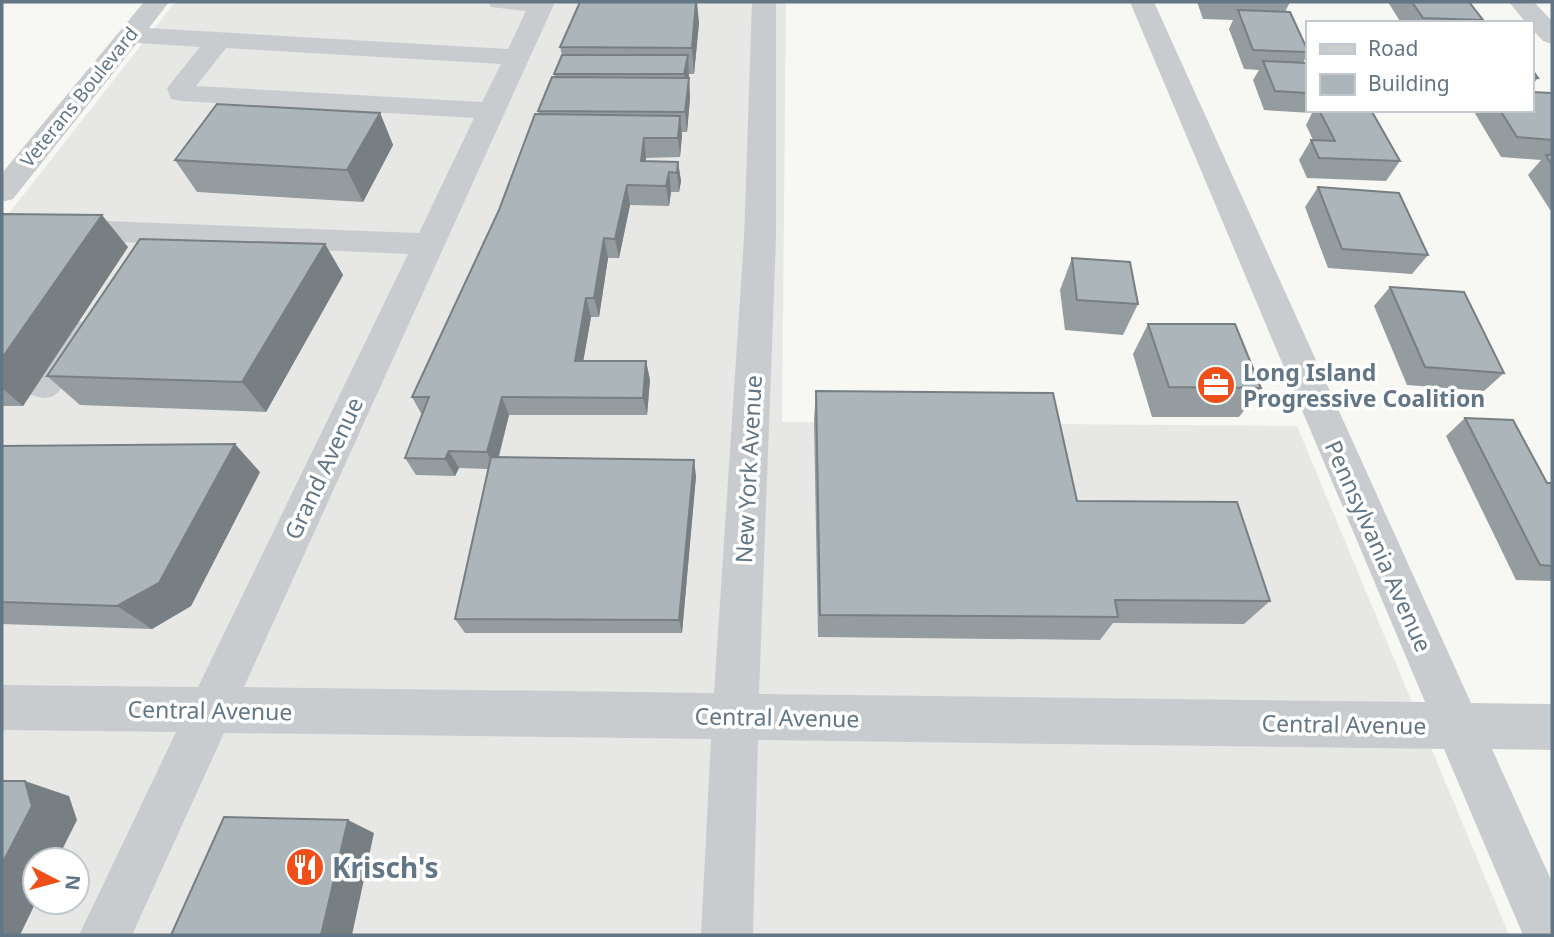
<svg xmlns="http://www.w3.org/2000/svg" width="1554" height="937" viewBox="0 0 1554 937" font-family="'Noto Sans',sans-serif">
<style>
.built{fill:#e7e8e6;fill-rule:evenodd}
.lines{fill:none;stroke-linecap:round;stroke-linejoin:round}
.minor{fill:#c9cccf;fill-rule:evenodd}
.wall{fill:#949ca0}
.shaded-wall{fill:#787f82}
.building{fill:#acb5ba;stroke:#787f82;stroke-width:2}
.labels{text-anchor:middle;dominant-baseline:central;stroke-width:7;stroke-linejoin:round;paint-order:stroke}
.far-street-label{font-size:19px;fill:#637686;stroke:#fff}
.poi-label{font-size:23px;font-weight:bold;fill:#637686;stroke:#fff;text-anchor:start}
.street-label{font-size:23px;fill:#637686;stroke:#fff}
.near-poi-label{font-size:28px;font-weight:bold;fill:#637686;stroke:#fff;text-anchor:start}
</style>
<rect width="100%" height="100%" fill="#f7f7f3"/>
<path class="built" d="M175,2H786L782,422L1297,426L1509,935H2V222ZM35,860H77V902H35Z"/>
<g class="lines">
<path class="minor" d="M144,2H169L149,28L508,49L526,11L491,7L488,2H555L244,687L714,693L744,238L752,2H776V238L759,694L1425,702L1130,2H1154L1471,703L1552,704V750L1492,749L1552,882V935H1523L1444,749L758,740L753,935H701L711,739L224,733L132,935H79L176,732L2,730V685L198,687L408,254L2,237V217L419,233L474,118L181,101L171,99L167,88L200,47L137,43L13,199L2,202V173ZM226,48L501,64L482,102L196,86Z
M1509,2H1534L1552,21V44L1543,41L1531,28V23H1526Z
M78,321L90,325L95,334C88,347 65,390 53,396C45,400 40,397 31,395L26,385L66,325Z"/>
</g>
<path class="wall" d="M1197,2H1290L1285,12L1307,49V55L1303,63H1307V110H1371L1400,161L1386,181L1307,178L1299,160L1311,140H1313L1306,125L1312,113L1264,110L1253,80L1259,70L1244,69L1229,29L1233,20L1203,19Z
M1388,2H1469L1483,20L1481,23H1401Z
M699,23L694,74H689V80L690,98L687,132H682L680,157L646,158V161L678,162L681,181L679,192H671L669,206L630,205L619,258H608L599,317H591L583,361H646L650,380L647,415H509L499,457L696,476L682,633H465L455,619L488,469L459,468L455,476L416,475L405,458L422,415L412,397L499,210L539,114L538,111L555,77L554,74L562,55L560,47Z
M1531,68L1538,78L1531,87Z
M1552,93V213L1528,175L1541,160L1501,157L1473,110H1531Z
M380,113L393,145L363,202L197,192L175,160Z
M1318,187L1428,255L1412,274L1328,268L1305,207Z
M2,214L128,247L23,406H2Z
M325,244L343,275L266,412L80,405L47,376Z
M1072,258L1138,304L1123,335L1065,330L1060,290Z
M1390,287L1504,373L1484,391L1407,385L1374,306Z
M1148,324L1261,388L1239,417H1152L1133,354Z
M816,391L1077,501L1270,601L1244,624L1113,623L1100,640L818,637L814,420Z
M1465,418L1547,483H1552V581L1516,580L1446,436Z
M2,446L260,472L191,606L152,629L2,624Z"/>
<path class="shaded-wall" d="M696,2H697L699,23L694,74L692,48Z
M688,55L690,98L687,132L685,112L686,94L684,74Z
M380,113L393,145L363,202L347,170Z
M680,116L682,136L680,157L678,138Z
M644,138L646,158L644,181L641,161Z
M678,162L681,181L679,192L677,173Z
M669,172L671,192L669,206L666,186Z
M627,185L630,205L619,258L615,239Z
M102,215L128,247L23,406L2,388V358Z
M604,238L608,258L599,317L594,298Z
M325,244L343,275L266,412L242,382Z
M586,298L591,317L580,380L575,361Z
M646,361L650,380L647,415L643,398Z
M502,397L509,415L495,469L487,452Z
M235,444L260,472L191,606L152,629L117,606Z
M449,451L459,468L455,476L445,459Z
M694,460L696,476L682,633L679,620Z
M25,781L69,796L77,820L57,860H35V902H36L20,935H2V864Z
M348,820L374,833L352,935H321Z"/>
<path class="building" d="M580,2H696L692,48L560,47Z
M1412,2H1469L1483,20L1423,18Z
M1238,10L1290,12L1307,49V52L1253,50Z
M562,55H688L684,74H554Z
M1263,61L1307,63V93L1275,91Z
M1531,68L1538,78L1531,77Z
M552,77L689,78L685,112L538,111Z
M1531,92L1552,93V140L1517,137L1500,110H1531Z
M217,104L380,113L347,170L175,160Z
M1319,110H1371L1400,161L1319,158L1311,140L1335,141Z
M535,114L680,116L678,138H644L641,161L678,162L677,173L669,172L666,186L627,185L615,239L604,238L594,298H586L575,361H646L643,398L502,397L487,452L449,451L445,459L405,458L429,397H412L499,210Z
M1546,155H1552V165Z
M1318,187L1399,193L1428,255L1342,249Z
M2,214L102,215L2,358Z
M140,239L325,244L242,382L47,376Z
M1072,258L1130,262L1138,304L1077,300Z
M1390,287L1464,292L1504,373L1425,367Z
M1148,324H1235L1261,388L1169,387Z
M816,391L1053,393L1077,501L1237,502L1270,601L1115,600L1118,617L820,615Z
M1465,418L1513,420L1547,483H1552V566L1540,565Z
M235,444L159,583L117,606L2,602V446Z
M491,457L694,460L679,620L455,619Z
M2,781H25L32,806L2,864Z
M224,817L348,820L321,935H171Z"/>
<defs>
<symbol id="office-disc" viewBox="-11 -11 22 22"><circle r="9.5" fill="#f04f19" stroke="#fff"/><path d="M-6-3h4V-5.5h4V-3h4V5H-6ZM-1-4.5V-3h2v-1.5ZM-6 0V1H6V0Z" fill="#fff"/></symbol>
<symbol id="restaurant-disc" viewBox="-11 -11 22 22"><circle r="9.5" fill="#f04f19" stroke="#fff"/><path d="M-5-6h1v4h1v-4h1v4h1v-4h1v5L-1.5 .5V6h-2V.5L-5-1ZM5-6V6H3V1.5H1.5Q1.5-4 5-6Z" fill="#fff"/></symbol>
</defs>
<g fill-rule="evenodd">
<use href="#office-disc" x="1194" y="363" width="44" height="44"/>
<use href="#restaurant-disc" x="283" y="845" width="44" height="44"/>
</g>
<g class="labels">
<g class="far-street-label">
<text transform="translate(79 97) rotate(-51)">Veterans Boulevard</text>
</g>
<g class="poi-label">
<text x="1243" y="372">Long Island<tspan x="1243" dy="26">Progressive Coalition</tspan></text>
</g>
<g class="street-label">
<text transform="translate(323 468) rotate(-65)">Grand Avenue</text>
<text transform="translate(748 469) rotate(-87)">New York Avenue</text>
<text transform="translate(1379 546) rotate(66)">Pennsylvania Avenue</text>
<text transform="translate(210 710) rotate(1)">Central Avenue</text>
<text transform="translate(777 717) rotate(1)">Central Avenue</text>
<text transform="translate(1344 724) rotate(1)">Central Avenue</text>
</g>
<g class="near-poi-label">
<text x="332" y="867">Krisch's</text>
</g>
</g>
<rect width="1554" height="937" fill="none" stroke="#637686" stroke-width="7"/>
<rect x="1306" y="21" width="228" height="91" fill="#ffffff" stroke="#c1c8cf" stroke-width="2"/>
<rect x="1320" y="44" width="35" height="10" fill="#c9cccf" stroke="#c1c8cf" stroke-width="2"/>
<text x="1368" y="56" font-size="21" fill="#637686">Road</text>
<rect x="1320" y="74" width="35" height="21" fill="#acb5ba" stroke="#c1c8cf" stroke-width="2"/>
<text x="1368" y="91" font-size="21" fill="#637686">Building</text>
<g transform="translate(56 881) rotate(96)"><circle r="33" fill="#ffffff" stroke="#c1c8cf" stroke-width="2"/>
<path d="M0-5L12 26L0 18L-12 26Z" fill="#f04f19"/>
<text y="-10" font-size="19" font-weight="bold" text-anchor="middle" fill="#637686">N</text>
</g>
</svg>
